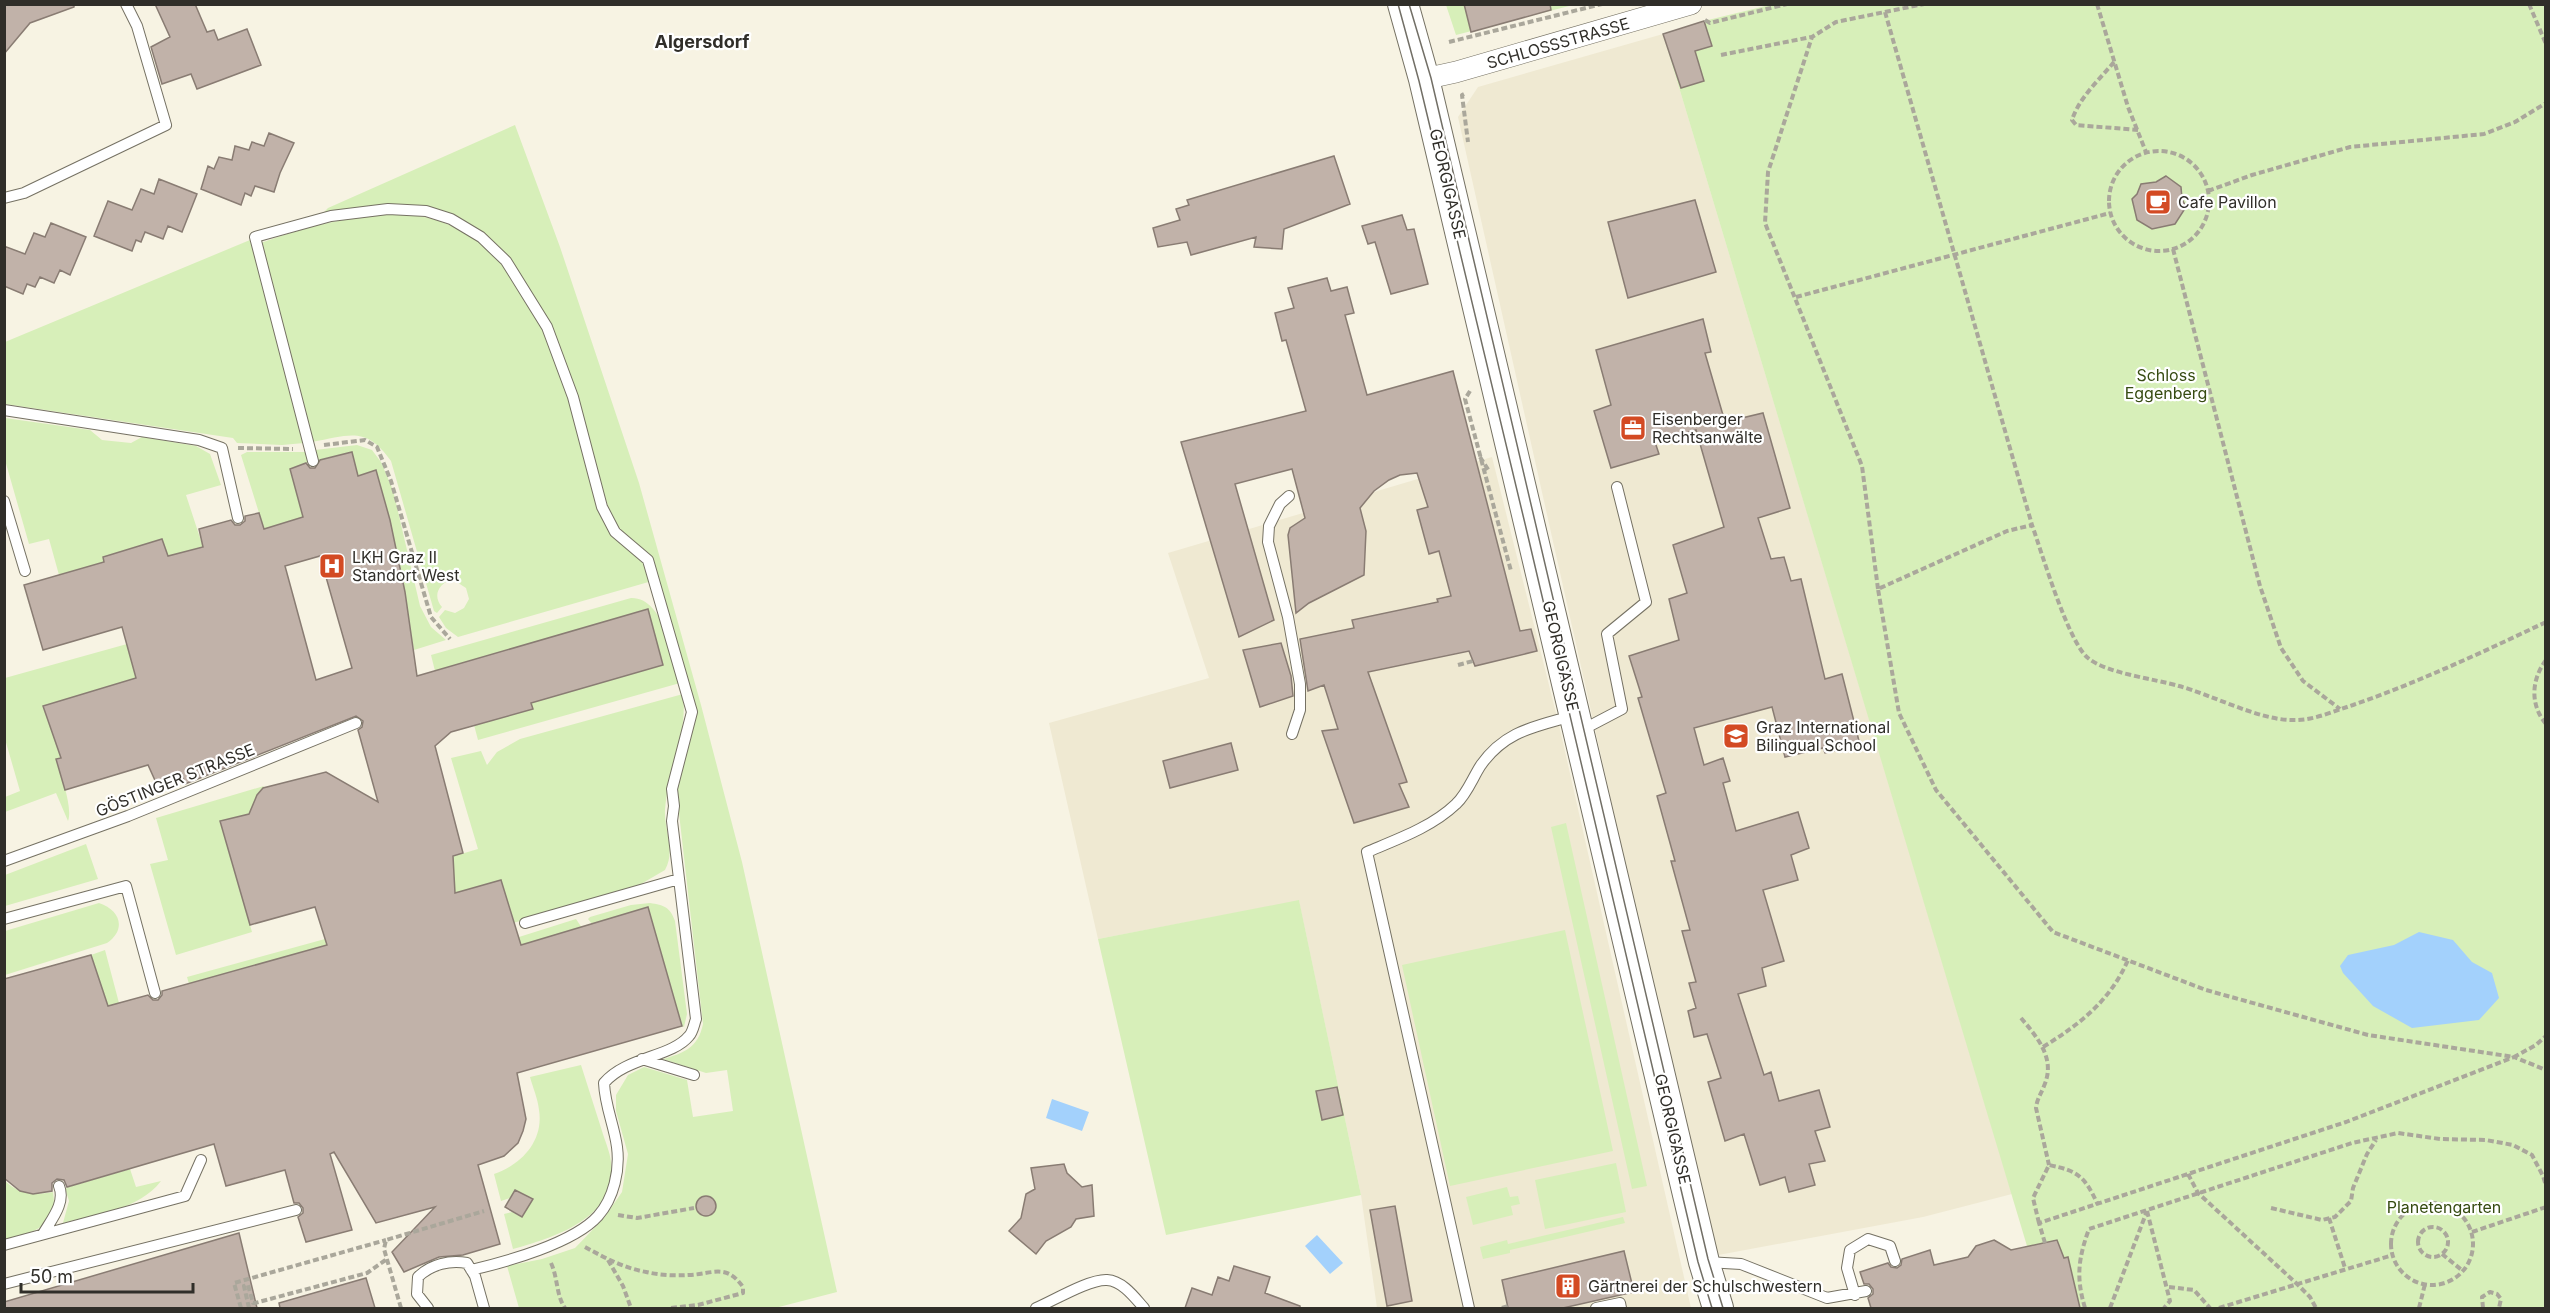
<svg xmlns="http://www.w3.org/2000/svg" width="2550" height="1313" viewBox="0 0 2550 1313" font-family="Inter,sans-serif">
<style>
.built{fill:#efe9d2}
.green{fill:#d7efb9}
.water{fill:#a3d1fc}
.building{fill:#c1b2a9;stroke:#897c73;stroke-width:1.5;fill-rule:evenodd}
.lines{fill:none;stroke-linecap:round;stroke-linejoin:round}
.service-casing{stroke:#757163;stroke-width:12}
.minor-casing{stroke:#757163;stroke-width:22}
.secondary-casing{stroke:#757163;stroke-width:32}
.path{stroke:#aaa79b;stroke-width:4;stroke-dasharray:6 3;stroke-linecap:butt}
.service{stroke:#fff;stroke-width:10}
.minor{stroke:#fff;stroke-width:21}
.secondary{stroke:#fff;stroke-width:30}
.tram{stroke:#726f66;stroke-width:1.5}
.labels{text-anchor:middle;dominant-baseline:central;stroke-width:4.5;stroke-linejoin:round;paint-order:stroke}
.street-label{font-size:16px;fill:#302e29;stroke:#fff}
.poi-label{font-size:16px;fill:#302e29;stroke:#fff;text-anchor:start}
.park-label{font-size:16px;fill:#364b11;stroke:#fff}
.neighbourhood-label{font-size:18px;font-weight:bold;fill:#302e29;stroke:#fff}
</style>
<rect width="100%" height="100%" fill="#f7f3e3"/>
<path class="built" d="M1663,34L2012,1194L1923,1217L1713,1256L1458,117L1478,87Z
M1492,457L1559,725L1691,1308H1377L1361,1195L1299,901L1098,939L1049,723L1209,678L1168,553Z"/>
<path class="green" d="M1774,4L2545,5V1308H2048L2036,1266L2027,1246L1663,34L1704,21Z
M1446,5H1573L1456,35Z
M515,125L560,247L639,483L701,705L742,862L837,1292L775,1308H519L507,1266L542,1259L575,1248L604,1218L622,1192L628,1154L616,1111V1095L628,1075L644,1067L687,1080L693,1117L733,1111L727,1070L706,1073L663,1059C684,1053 698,1048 703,1024L676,787L692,725L653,560L619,531L613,523L588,440L576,391L551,324L495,246L431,210L322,214L328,208Z
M408,214C435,218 457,226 480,241C520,270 559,355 572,402C581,436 587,471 598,504C600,511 607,516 612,522C629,542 644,555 652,581L458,637L446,628L439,617L445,610L455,613L464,608L469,599L466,588L452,579C439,584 432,595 442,607L437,613L434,611L391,461C366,426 351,435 312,442L258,244C311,225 351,215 408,214Z
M250,240L304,443L282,445L237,443L233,438L5,404V342Z
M5,418L90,430L102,440L131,443L142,437L196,446L210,454L221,485L186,495L203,547L168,556L162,539L104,562L59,575L49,539L29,544L5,460Z
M357,445L372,450L381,462L393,490L420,606L431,627L446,640L414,650L390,520L376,470L358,476L351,452L318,460L315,450Z
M247,452H307L310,462L290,469L303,517L264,529L241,455Z
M631,598C664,597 673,657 680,683L478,740L474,725L531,703L647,609L435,671L431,655Z
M127,644L152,733L127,681L43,706L61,758L56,760C61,775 73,808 68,821L56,793L5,812V797L20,791L5,739V678Z
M683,694C688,735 668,770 665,810C664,831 676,850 665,870L641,884L573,904V907L513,923L501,880L435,899L454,875L452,867L434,862L478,849L451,758L481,751L487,765L497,752L520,739Z
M264,786L254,802L257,812L220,822L252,932L176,955L150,864L168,860L156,818Z
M1566,823L1647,1186L1632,1189L1551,827Z
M86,844L98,879L5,906V875Z
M1299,900L1361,1195L1166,1235L1098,939Z
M99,903C120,910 127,929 107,943L5,975V931Z
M650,903C664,905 670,907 675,921L687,1014L684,1027L682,1026L648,907L592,924L588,919L590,917L631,905Z
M576,919L582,928L508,949L507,946L519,937Z
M1565,930L1613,1151L1450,1186L1402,965Z
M325,939L327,945L189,984L187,977Z
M105,950L119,1003L108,1007L91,955Z
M581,1065C588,1087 595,1109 602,1131C605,1141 610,1152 611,1162C618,1218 555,1237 513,1249L504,1214L512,1212L522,1217L533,1199L515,1190L510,1198L501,1201L494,1174C521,1165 544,1141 539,1110C538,1099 533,1088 530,1077Z
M1616,1163L1626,1212L1545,1229L1535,1180Z
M130,1169L136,1187L161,1181C139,1210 96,1214 63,1223L69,1201L65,1188Z
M4,1180C19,1195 34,1195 53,1192C59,1228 32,1232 5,1240Z
M1507,1187L1510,1197L1518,1196L1520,1204L1511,1206L1513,1215L1473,1225L1466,1197Z
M1623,1217L1625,1223L1510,1250V1253L1483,1259L1480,1247L1507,1240L1508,1244Z"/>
<path class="water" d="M2419,932L2453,940L2472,962L2492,973L2499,998L2479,1020L2412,1028L2373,1006L2343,973L2340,966L2348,955L2394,945Z
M1052,1099L1089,1112L1082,1131L1046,1118Z
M1317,1235L1343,1263L1330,1274L1305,1246Z"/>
<path class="building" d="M4,4H74V7L30,23L4,54Z
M155,4H195L207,32L214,30L218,40L247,29L261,65L197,89L191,74L162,84L151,47L170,37Z
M1464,4H1550L1551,10L1471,32Z
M1704,21L1712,46L1695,51L1704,81L1681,88L1663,34Z
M269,133L294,143L280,173L274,192L255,186L251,196L245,193L241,205L201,189L208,166L214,169L219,157L232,160L235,146L249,150L252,142L264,146Z
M1334,156L1350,204L1284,229L1282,249L1254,247L1256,237L1191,255L1187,242L1158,247L1153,228L1180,220L1176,209L1189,205L1187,200Z
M2166,176L2181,187L2182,199L2186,207L2175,224L2152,229L2137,220L2132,199L2137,194L2141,184L2156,182Z
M159,179L197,194L182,232L168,226L163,239L145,232L141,242L136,240L132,251L94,236L108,201L132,210L141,189L154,194Z
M1695,200L1716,272L1628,298L1608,222Z
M1402,215L1407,230L1414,229L1428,284L1391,294L1375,242L1368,244L1362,226Z
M51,223L86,237L70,275L60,270L54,283L40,277L35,287L27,284L23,294L4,286V246L25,254L34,233L45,237Z
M1327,278L1331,291L1347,287L1354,313L1345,315L1367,395L1453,371L1520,631L1531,629L1537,651L1475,666L1469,651L1368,672L1407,782L1399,784L1409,807L1354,823L1322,731L1338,729L1324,685L1308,691L1300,639L1354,628L1352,620L1438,602L1437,599L1451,596L1439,551L1429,554L1417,510L1428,507L1417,473L1400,475L1389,480L1374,491L1360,508L1366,531L1364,575L1309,603L1296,613L1288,535L1290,528L1305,518L1292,469L1235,484L1274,620L1239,637L1181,442L1306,411L1286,340L1282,341L1275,313L1294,308L1288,288Z
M1703,319L1711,352L1705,353L1725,422L1763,413L1790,508L1758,518L1771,559L1784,557L1791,581L1801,579L1825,679L1842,674L1860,745L1825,753L1823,748L1785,757L1772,707L1694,728L1704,765L1723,758L1730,781L1723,783L1736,831L1798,812L1809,848L1791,855L1798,880L1763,890L1784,961L1762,968L1766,986L1738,994L1764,1075L1771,1072L1779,1101L1819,1090L1830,1127L1815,1131L1825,1161L1809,1164L1815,1185L1789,1192L1785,1177L1760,1185L1744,1134L1725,1141L1708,1082L1721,1078L1707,1034L1694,1037L1688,1011L1696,1008L1689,983L1696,982L1682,931L1690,930L1671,861H1675L1657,796L1666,793L1638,698L1642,697L1629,656L1679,640L1669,599L1687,593L1673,545L1724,527L1696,430L1655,442L1659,454L1611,468L1594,411L1611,405L1596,350Z
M352,452L358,476L376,470L390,520L405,592L417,676L648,609L663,665L531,703L533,709L451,732L435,746L463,853L453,856L455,893L501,880L521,945L648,907L682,1026L517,1073L526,1119L523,1131L518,1143L504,1156L478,1165L500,1244L463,1255L439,1257L404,1272L392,1252L435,1207L376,1223L334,1152L330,1154L352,1230L306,1242L298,1217L303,1213V1208L299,1203H294L285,1170L226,1186L214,1144L67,1187L64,1180L57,1179L52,1183V1191L33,1194L20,1191L4,1178V979L91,955L108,1006L148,995L153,1000H158L162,995V991L327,945L315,907L250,925L220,821L249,814L257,795L263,788L326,772L378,802L358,730L362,727L363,721L356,716L185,784L182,774L158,787L148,765L65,790L56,759L61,758L43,706L136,678L122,627L43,650L24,585L104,562L103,557L162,539L168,556L203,547L199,529L231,520L235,525H240L245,521V516L259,513L264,529L303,517L290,469L306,463L310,468H315L320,460ZM320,556L352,668L316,680L285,566Z
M1281,643L1291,676L1293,696L1260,707L1243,650Z
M1231,743L1238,770L1170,788L1163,761Z
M1337,1087L1343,1115L1322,1120L1316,1091Z
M1064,1164L1067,1173L1082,1187L1092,1185L1094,1216L1076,1219L1071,1227L1046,1241L1036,1254L1009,1231L1021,1218L1026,1194L1035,1189L1031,1168Z
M515,1190L533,1199L522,1217L505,1207Z
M696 1206a10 10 0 1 1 20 0a10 10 0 1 1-20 0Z
M1395,1206L1412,1301L1387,1306L1370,1210Z
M239,1233L257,1308H4V1302Z
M1994,1240L2011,1250L2057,1240L2064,1258L2068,1257L2080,1308H1871L1868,1298L1873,1294V1289L1869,1284H1864L1860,1272L1888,1263L1891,1267L1897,1268L1901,1265L1902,1259L1930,1250L1934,1265L1968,1257L1976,1246Z
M1624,1251L1634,1292L1563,1308H1508L1502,1280Z
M1234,1266L1270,1277L1265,1293L1300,1306V1308H1185L1192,1288L1212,1295L1218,1277L1229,1281Z
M366,1278L375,1308H280L279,1303Z"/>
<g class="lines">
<defs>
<path id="service" d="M4,198L24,193L166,125L137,26L126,4
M4,410L199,440L222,448L238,518
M313,461L255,237L331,216L388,209L426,211L451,219L481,237L506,261L547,327L573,397L602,507L615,532L648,560L692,712L672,789L674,806L672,821L696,1019C694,1024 693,1032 689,1036C672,1057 626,1057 604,1083C605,1106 614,1125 617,1147C620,1170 614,1198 598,1216C574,1243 506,1262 471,1270
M1289,496L1280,504L1269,526L1268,542L1288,617L1300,684V710L1292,734
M4,501L25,571
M1582,730L1622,709L1607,634L1646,602L1617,487
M4,861L128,816L356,723
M4,919L126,886L155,993
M525,923L679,879
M642,1059L694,1075
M43,1234C51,1220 66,1203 59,1186
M4,1245L185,1196L201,1160
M1707,1262L1741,1264L1827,1298L1866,1291
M4,1284L296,1210
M1855,1295L1847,1268L1850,1250L1868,1239L1890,1246L1895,1261
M428,1308L417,1294L418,1277C431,1264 450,1260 467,1263L475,1276L484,1308
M1036,1308C1053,1301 1089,1279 1107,1280C1123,1281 1135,1298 1144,1308
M1469,1308L1367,852C1398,839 1432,827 1456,804C1467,794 1473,777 1481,765C1505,731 1534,727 1572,716
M1596,1308L1620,1303L1621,1308"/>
<path id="minor" d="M1424,79L1456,72L1691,4"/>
<path id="secondary" d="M1403,4L1424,79L1704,1262L1718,1308"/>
</defs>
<use href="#service" class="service-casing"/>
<use href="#minor" class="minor-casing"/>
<use href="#secondary" class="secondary-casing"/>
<path class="path" d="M2097,4L2128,107L2146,152
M2529,4L2546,44
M1885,12L2032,525
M1705,20L1710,23L1787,4
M1449,42L1602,4
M1721,55L1811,37
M2114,62C2099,80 2079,98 2072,120L2076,125L2138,130
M1464,94L1462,95L1468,142
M2109 201a50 50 0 1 1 100 0a50 50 0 1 1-100 0Z
M2208,191L2252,175L2350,147L2484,134L2515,122L2546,103
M2173,249L2260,586L2281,648L2303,681L2340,709
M1796,297L2110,213
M1470,391L1465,399L1511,571
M324,445L365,440L377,447L391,481L431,617L450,639
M238,448L293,449
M1480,457L1489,471
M1878,589L1862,466L1765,223L1768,172L1812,37L1836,22L1924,4
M2546,622C2483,652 2419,682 2353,705C2334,711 2313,721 2292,720C2259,720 2212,695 2179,686C2155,679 2105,673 2088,658C2068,642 2042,553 2032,525L2007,531L1878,589L1899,713L1936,790L2053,932L2206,990L2368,1035L2514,1057L2536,1045L2546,1036
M2546,660C2531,680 2530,705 2546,724
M1458,665L1473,661
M2021,1018C2038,1038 2056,1059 2044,1086C2041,1094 2037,1099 2036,1108L2049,1165
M2043,1047C2080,1024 2110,1001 2128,960
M2188,1174L2198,1193L2296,1283L2310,1297L2316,1308
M2391 1244a41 41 0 1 1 82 0a41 41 0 1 1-82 0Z
M2271,1208L2322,1220L2335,1217L2351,1201L2353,1188L2367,1154L2376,1140
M2147,1211L2170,1301L2164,1308
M618,1215L637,1218L694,1208
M2329,1218L2345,1268
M2039,1223L2033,1198L2049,1165C2079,1171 2085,1177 2098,1205
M2418 1242a15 15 0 1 1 30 0a15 15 0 1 1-30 0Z
M2472,1232L2546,1207
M2045,1243L2039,1223L2346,1122L2514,1057L2546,1070
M585,1247C605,1258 624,1268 646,1272C659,1275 675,1276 689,1275C713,1274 726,1263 743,1287V1293L698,1305L671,1308
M2442,1254L2463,1271
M608,1260L623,1286L631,1308
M551,1263C558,1278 556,1295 565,1308
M2169,1287L2194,1290L2210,1308
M241,1308L234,1283L386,1240
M249,1308L244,1286L248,1285L253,1303H255L367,1273L387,1259
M401,1308L384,1249L386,1240L484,1211
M1502,1308L1508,1306
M2085,1308C2076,1278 2078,1259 2089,1229L2352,1143L2398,1133L2440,1139L2486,1140L2513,1145L2532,1155L2543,1176L2546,1186
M2110,1308L2147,1211
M2219,1308L2393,1255
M2419,1308L2425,1284
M2483,1308L2482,1297L2490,1292L2497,1294L2501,1299L2499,1308"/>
<use href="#service" class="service"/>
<use href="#minor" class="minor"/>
<use href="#secondary" class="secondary"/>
<path class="tram" d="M1398,4L1419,81L1527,532L1698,1262L1712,1308
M1409,4L1431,78L1708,1259L1723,1308"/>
</g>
<defs>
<symbol id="cafe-square" viewBox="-11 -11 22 22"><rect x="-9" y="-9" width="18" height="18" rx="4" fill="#d34a23" stroke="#fff"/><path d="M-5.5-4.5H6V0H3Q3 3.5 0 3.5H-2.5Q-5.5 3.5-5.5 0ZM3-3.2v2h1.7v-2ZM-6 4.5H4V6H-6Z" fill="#fff"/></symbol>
<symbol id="office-square" viewBox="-11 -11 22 22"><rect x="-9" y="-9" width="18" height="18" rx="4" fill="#d34a23" stroke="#fff"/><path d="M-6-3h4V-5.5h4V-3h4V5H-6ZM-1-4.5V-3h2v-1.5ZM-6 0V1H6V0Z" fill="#fff"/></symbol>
<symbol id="hospital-square" viewBox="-11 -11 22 22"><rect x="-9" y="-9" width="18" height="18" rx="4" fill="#d34a23" stroke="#fff"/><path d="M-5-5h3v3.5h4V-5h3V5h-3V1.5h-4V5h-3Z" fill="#fff"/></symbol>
<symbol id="school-square" viewBox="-11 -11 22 22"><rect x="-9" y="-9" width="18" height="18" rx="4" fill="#d34a23" stroke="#fff"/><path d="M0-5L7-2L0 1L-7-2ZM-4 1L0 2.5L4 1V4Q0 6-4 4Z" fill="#fff"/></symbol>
<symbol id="building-square" viewBox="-11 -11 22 22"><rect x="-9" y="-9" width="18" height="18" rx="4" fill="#d34a23" stroke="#fff"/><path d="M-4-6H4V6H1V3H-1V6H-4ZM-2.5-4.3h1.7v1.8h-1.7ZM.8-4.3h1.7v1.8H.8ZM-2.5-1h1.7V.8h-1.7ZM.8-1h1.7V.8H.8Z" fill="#fff"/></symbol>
</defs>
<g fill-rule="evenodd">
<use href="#cafe-square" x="2143" y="187" width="30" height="30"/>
<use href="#office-square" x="1618" y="413" width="30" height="30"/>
<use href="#hospital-square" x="317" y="551" width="30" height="30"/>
<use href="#school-square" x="1721" y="721" width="30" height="30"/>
<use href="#building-square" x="1553" y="1271" width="30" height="30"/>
</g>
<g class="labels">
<g class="street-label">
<text transform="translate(1558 43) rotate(-16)">SCHLOSSSTRASSE</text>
<text transform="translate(1448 184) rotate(77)">GEORGIGASSE</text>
<text transform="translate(1561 656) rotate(77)">GEORGIGASSE</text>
<text transform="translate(175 780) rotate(-22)">GÖSTINGER STRASSE</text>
<text transform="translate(1673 1129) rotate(77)">GEORGIGASSE</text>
</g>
<g class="poi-label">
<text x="2178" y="202">Cafe Pavillon</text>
<text x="1652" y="419">Eisenberger<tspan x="1652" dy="18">Rechtsanwälte</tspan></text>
<text x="352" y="557">LKH Graz II<tspan x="352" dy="18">Standort West</tspan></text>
<text x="1756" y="727">Graz International<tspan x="1756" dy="18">Bilingual School</tspan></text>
<text x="1588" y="1286">Gärtnerei der Schulschwestern</text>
</g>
<g class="park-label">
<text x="2166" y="375">Schloss<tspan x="2166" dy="18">Eggenberg</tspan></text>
<text x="2444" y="1207">Planetengarten</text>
</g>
<g class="neighbourhood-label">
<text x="702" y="41">Algersdorf</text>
</g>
</g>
<rect width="2550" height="1313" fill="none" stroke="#302e29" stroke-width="12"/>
<path d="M21 1283v9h172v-9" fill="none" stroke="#302e29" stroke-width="3"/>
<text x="30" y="1283" font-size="18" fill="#302e29" stroke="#ffffff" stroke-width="4.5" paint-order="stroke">50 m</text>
</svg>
